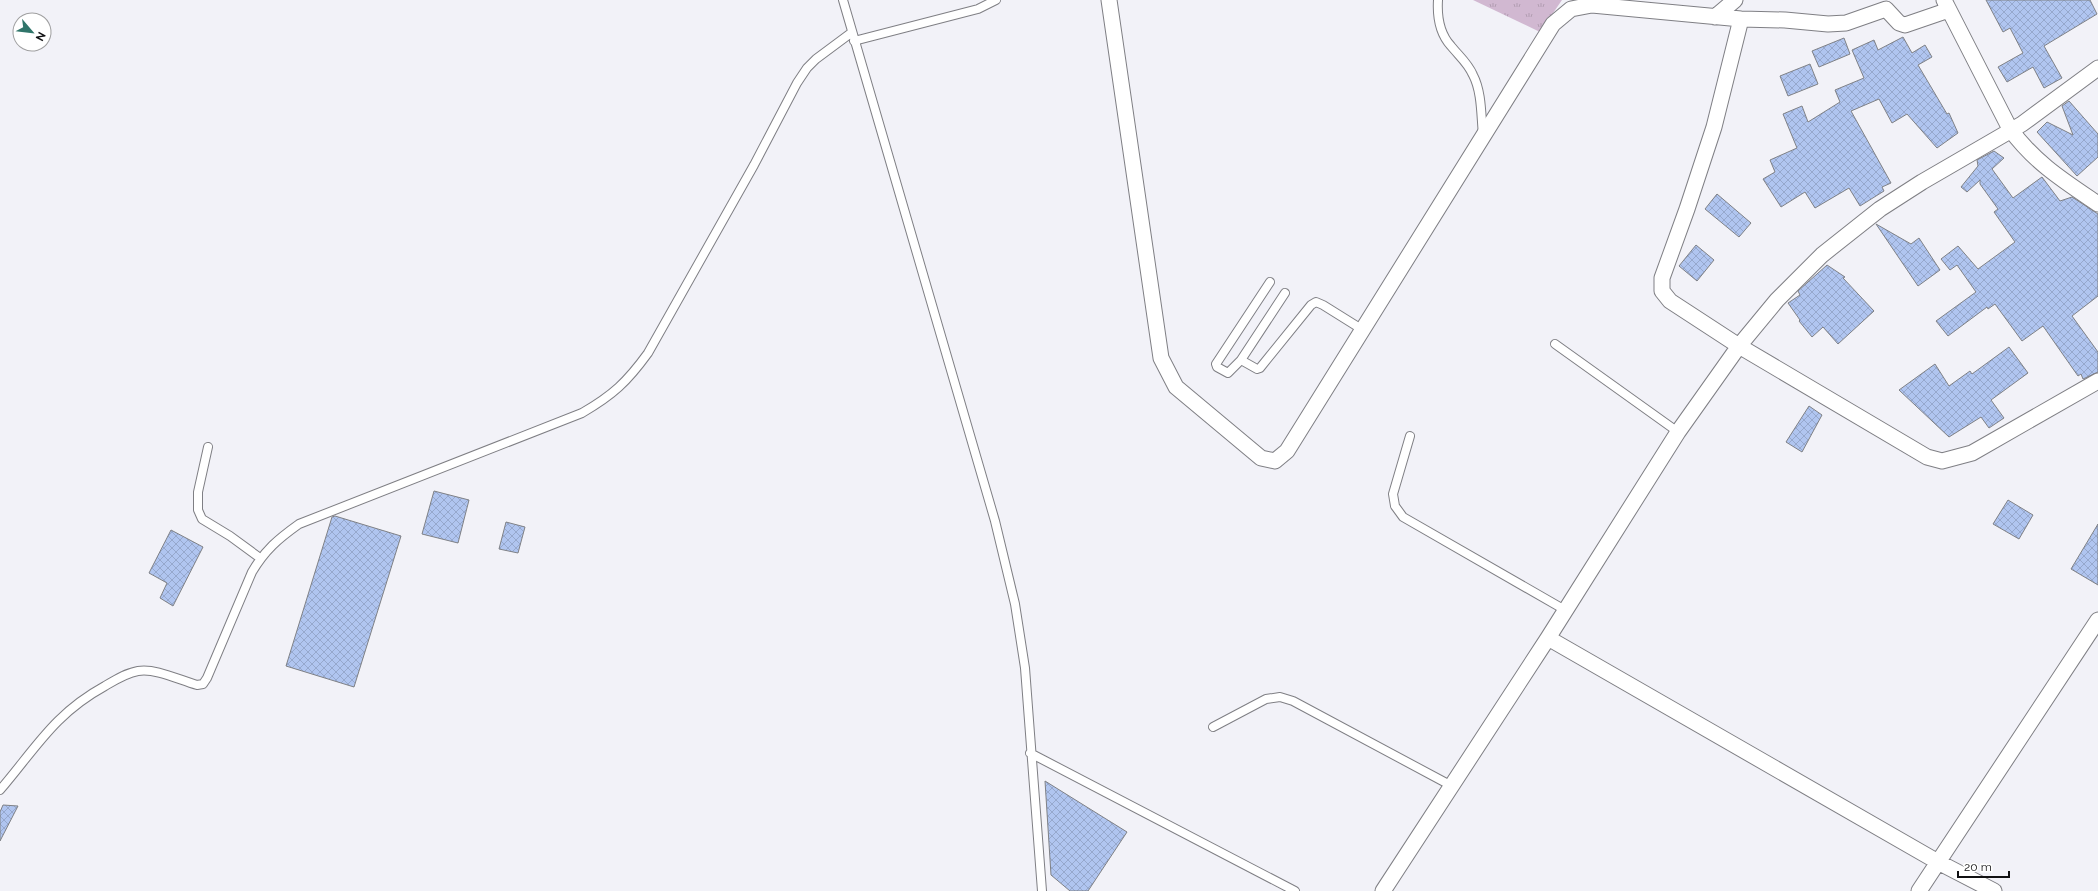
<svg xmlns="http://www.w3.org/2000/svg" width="2098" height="891" viewBox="0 0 2098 891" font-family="Raleway,sans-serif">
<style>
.grass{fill:url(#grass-tufts)}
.building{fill:url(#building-cross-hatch);stroke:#7f8186}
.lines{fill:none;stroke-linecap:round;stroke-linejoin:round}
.service-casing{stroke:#7f7f84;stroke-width:10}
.minor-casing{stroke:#7f7f84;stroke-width:17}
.service{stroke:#fff;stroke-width:8}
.minor{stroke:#fff;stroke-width:15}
</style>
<defs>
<pattern id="grass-tufts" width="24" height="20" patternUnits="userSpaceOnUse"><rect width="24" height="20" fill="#d1b8d1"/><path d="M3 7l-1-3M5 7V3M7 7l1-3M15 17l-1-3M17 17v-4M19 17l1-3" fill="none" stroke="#b29db2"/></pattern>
<pattern id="building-cross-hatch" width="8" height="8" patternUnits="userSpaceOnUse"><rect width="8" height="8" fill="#b0c5f0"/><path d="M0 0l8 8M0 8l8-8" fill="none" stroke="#96a8cd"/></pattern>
</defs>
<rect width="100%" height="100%" fill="#f2f2f8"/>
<path class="grass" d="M1473,0H1562L1540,32Z"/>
<path class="building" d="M1986,0H2090L2097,14L2044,46L2062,78L2044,88L2033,67L2007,82L1998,67L2023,53L2010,28L2003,32Z
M1903,37L1912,53L1925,45L1932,57L1918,65L1947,114L1949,113L1958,133L1937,148L1907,114L1892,123L1879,99L1851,111L1891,183L1882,187L1884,191L1860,206L1849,188L1815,208L1805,192L1781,207L1763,179L1775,172L1770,160L1797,148L1783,114L1802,106L1808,122L1840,102L1835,90L1864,78L1852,50L1874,40L1878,50Z
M1844,38L1850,54L1819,67L1812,51Z
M1810,64L1818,84L1788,96L1780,76Z
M2069,101L2098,134V157L2077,176L2037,132L2047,122L2073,135L2062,106Z
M1994,151L2004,158L1992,169L2013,198L2042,177L2060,201L2072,197L2098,214V296L2072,316L2098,352V372L2083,379L2081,374L2078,376L2043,326L2022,341L1995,304L1988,309L1987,307L1948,336L1936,321L1976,292L1957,265L1950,270L1941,259L1958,246L1978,269L2015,242L1994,212L1998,209L1980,184V180L1967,192L1961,187L1978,166L1977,160Z
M1717,194L1751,223L1739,237L1705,209Z
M1876,224L1911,244L1919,238L1940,270L1918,286Z
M1696,245L1714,260L1697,281L1679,266Z
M1827,265L1845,277L1843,278L1874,311L1838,344L1823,327L1812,337L1799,321L1800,320L1788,303L1800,295L1798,291Z
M2009,347L2028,373L1991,400L2004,418L1989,428L1981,417L1949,437L1899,390L1935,364L1949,386L1970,371L1972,374Z
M1809,406L1822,415L1802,452L1786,442Z
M434,491L469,500L458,543L422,534Z
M2008,500L2033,515L2019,539L1993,524Z
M335,516L401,536L354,687L286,666L332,517Z
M506,522L525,527L518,553L499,549Z
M2098,524V585L2071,569Z
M171,530L203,547L173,606L160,598L167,583L149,573Z
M1045,781L1127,832L1088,891H1070L1051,875Z
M3,805L18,806L0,841V812Z"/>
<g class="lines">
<defs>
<path id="service" d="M843,0L995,521L1015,604L1025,668L1042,891
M1438,0C1437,16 1440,34 1451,46C1459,56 1468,63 1473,75C1482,92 1481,116 1483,135
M854,41L978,9L996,0
M1270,282L1216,364L1217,367L1228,373L1241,360L1257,369L1260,368L1311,305L1316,302L1323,305L1363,330
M1555,344L1678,432
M1241,360L1285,293
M1410,436L1393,494L1395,506L1403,517L1565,610
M208,447L198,492V510L202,519L230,536L260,558
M1213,727L1266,699L1280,697L1293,701L1450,785
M1030,753L1295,891
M0,790C36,748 54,714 105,686C115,680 126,673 138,671C156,668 179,680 197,685L203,684L207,678L252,572C265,550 278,539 299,524L582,413C613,395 627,382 648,353L754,165L797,83L807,68L816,59L851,33"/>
<path id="minor" d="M1109,0L1161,358L1176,387L1261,458L1275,461L1287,451L1553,24L1571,9L1592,5L1741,19L1785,20L1828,24L1846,23L1886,9L1899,23L1905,25L1943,12L1947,6L1944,0
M1947,6L2010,129C2035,163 2064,181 2098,204
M1715,17L1735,0
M1741,19L1714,127L1687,209L1662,278V291L1670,301L1739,346L1927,457L1942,461L1972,453L2098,381
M1548,638L1938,862L1994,891
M1383,891L1548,638L1678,432L1739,346L1777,300L1822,255L1880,209L1922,182L2022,124L2098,68
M1919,891L2098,620"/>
</defs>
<use href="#service" class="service-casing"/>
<use href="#minor" class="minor-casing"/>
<use href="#service" class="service"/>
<use href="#minor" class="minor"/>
</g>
<g transform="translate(32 32) rotate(118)"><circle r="19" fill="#ffffff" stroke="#9f9fa0"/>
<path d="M0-3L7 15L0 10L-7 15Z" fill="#30756a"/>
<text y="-6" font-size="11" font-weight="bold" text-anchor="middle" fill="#101012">N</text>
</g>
<path d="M1958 871v6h51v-6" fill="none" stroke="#101012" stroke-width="2"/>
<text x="1964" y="871" font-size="12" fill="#101012" stroke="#ffffff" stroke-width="3" paint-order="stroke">20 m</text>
</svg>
